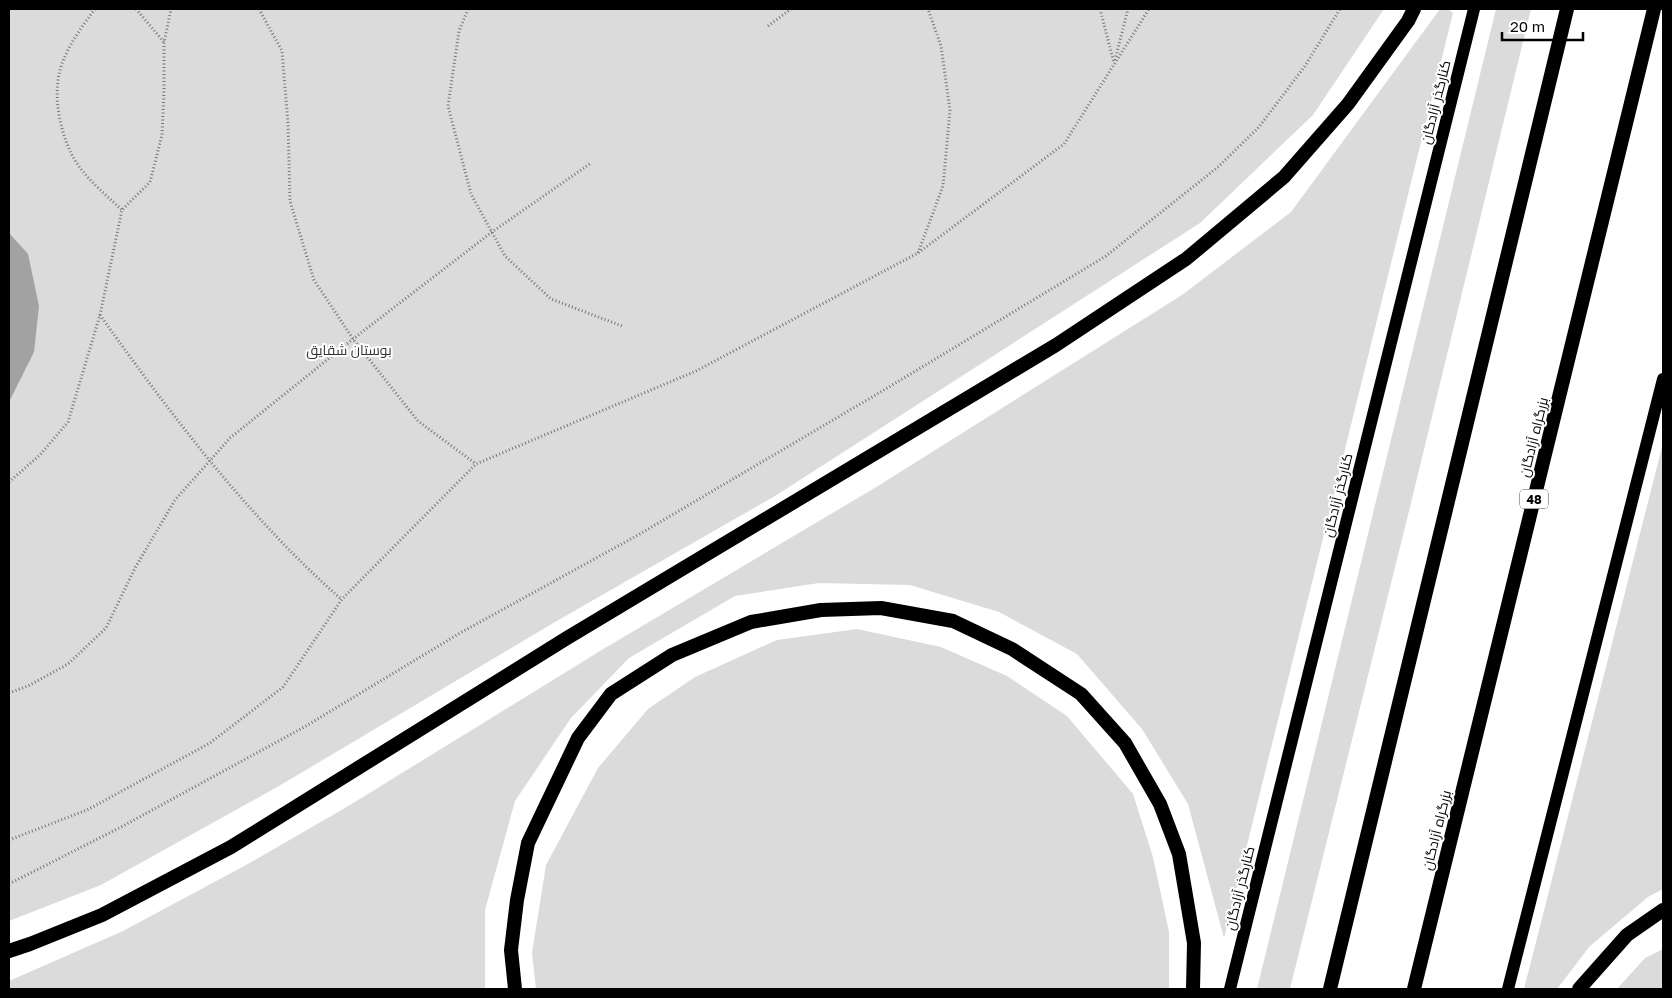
<svg xmlns="http://www.w3.org/2000/svg" width="1672" height="998" viewBox="0 0 1672 998" font-family="'Golos Text',Cairo,sans-serif">
<style>
.green{fill:#dbdbdb}
.water{fill:#a2a2a2}
.lines{fill:none;stroke-linecap:round;stroke-linejoin:round}
.path{stroke:#767676;stroke-width:3;stroke-dasharray:1 2.5;stroke-linecap:butt}
.primary{stroke:#000;stroke-width:12}
.trunk{stroke:#000;stroke-width:14}
.labels{text-anchor:middle;dominant-baseline:central;stroke-width:4;stroke-linejoin:round;paint-order:stroke}
.shield{fill:#fff;stroke:#4c4c4c;stroke-width:1}
.shield-label{font-size:12px;font-weight:bold;fill:#000}
.street-label{font-size:14px;fill:#000;stroke:#fff}
.park-label{font-size:14px;fill:#323232;stroke:#fff}
</style>
<rect width="100%" height="100%" fill="#fff"/>
<path class="green" d="M9,9H1384L1313,115L1200,223L775,496L555,622L279,786L101,885L9,921Z
M1440,9H1448L1453,13L1224,938L1188,804L1142,729L1077,654L999,612L910,585L819,583L735,596L629,658L571,718L515,801L485,910V989H9V981L123,931L246,865L350,805L600,651L878,486L1182,295L1291,212Z
M1496,9H1531L1411,503L1290,989H1257Z
M1663,443V889L1648,897L1590,946L1557,989H1524Z
M857,629L941,647L1007,676L1067,716L1133,794L1153,857L1169,932V989H536L532,953L546,865L598,768L648,709L695,677L777,640Z
M1663,949V989H1617L1645,958Z"/>
<path class="water" d="M9,233L28,254L39,306L34,352L9,402Z"/>
<g class="lines">
<path class="path" d="M95,9C83,25 70,43 63,61C51,90 59,130 73,157C85,178 105,194 122,210
M136,9L164,42
M259,9L282,51L288,123L290,201L314,280L353,339L418,421L476,464
M468,9L459,31L448,106L471,194L505,256L551,299L622,326
M1100,9L1114,63
M768,26L791,9
M1115,60L1128,9
M918,253L943,186L950,110L941,46L928,9
M100,315C172,416 248,517 341,599
M9,482L40,455L68,422L100,315L122,210L150,182L162,135L164,91V43L171,9
M9,693L28,686L68,664L106,628L135,568L175,500L230,438L353,339L492,232L591,163
M9,840L87,810L210,743L283,687L342,599L476,464L696,371L918,253L1064,144L1149,9
M9,884L123,826L306,726L460,633L638,535L889,387L1106,256L1218,167L1259,127L1305,66L1340,9"/>
<path class="primary" d="M1230,989L1474,9
M1508,989L1663,379"/>
<path class="trunk" d="M9,951L30,944L102,915L231,847L567,638L1056,345L1186,259L1284,177L1348,104L1408,21L1414,9
M515,989L511,950L517,900L528,843L578,738L611,694L672,655L751,622L821,610L881,608L953,621L1012,649L1081,694L1125,743L1160,804L1179,854L1194,943L1193,989
M1330,989L1567,9
M1414,989L1654,9
M1579,989L1627,935L1663,910"/>
</g>
<g class="labels">
<rect class="shield" x="1520" y="489.5" width="28" height="19" rx="4"/>
<g class="shield-label">
<text x="1534" y="499">48</text>
</g>
<g class="street-label">
<text transform="translate(1435 102) rotate(-76)">کنارگذر آزادگان</text>
<text transform="translate(1533 437) rotate(-76)">بزرگراه آزادگان</text>
<text transform="translate(1337 495) rotate(-76)">کنارگذر آزادگان</text>
<text transform="translate(1436 830) rotate(-76)">بزرگراه آزادگان</text>
<text transform="translate(1239 888) rotate(-76)">کنارگذر آزادگان</text>
</g>
<g class="park-label">
<text x="349" y="349">بوستان شقایق</text>
</g>
</g>
<rect width="1672" height="998" fill="none" stroke="#000000" stroke-width="20"/>
<path d="M1502 32v8h81v-8" fill="none" stroke="#000000" stroke-width="2.5"/>
<text x="1510" y="32" font-size="15" fill="#000000" stroke="#ffffff" stroke-width="4" paint-order="stroke">20 m</text>
</svg>
